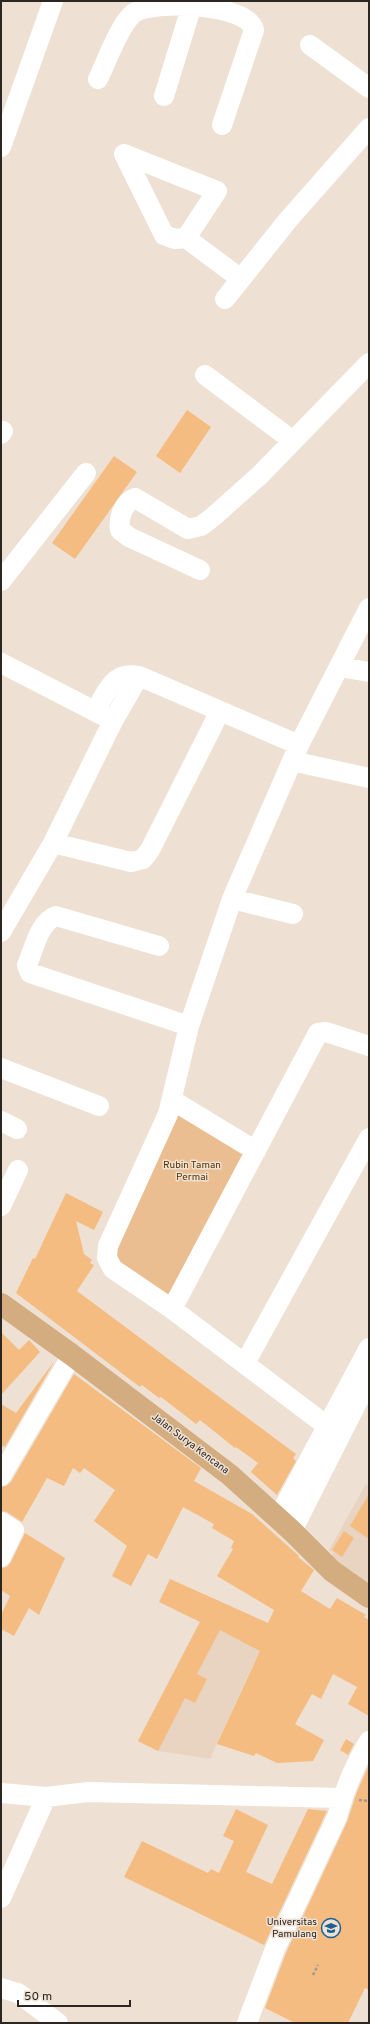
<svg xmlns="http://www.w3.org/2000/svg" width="370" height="2024" viewBox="0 0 370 2024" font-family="Overpass,sans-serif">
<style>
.built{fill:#e8d4c1}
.green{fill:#eabe90}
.building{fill:#f4bc81}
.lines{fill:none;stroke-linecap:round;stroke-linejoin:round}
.path{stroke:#a4998f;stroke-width:2.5;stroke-dasharray:3 2;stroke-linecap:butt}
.minor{stroke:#fff;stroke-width:20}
.major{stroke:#d3ad80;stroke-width:22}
.labels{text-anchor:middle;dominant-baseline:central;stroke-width:3;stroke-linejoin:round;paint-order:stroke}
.park-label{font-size:10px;fill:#573302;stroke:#eee0d2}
.street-label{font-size:10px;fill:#2b2621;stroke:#eee0d2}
.poi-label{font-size:10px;fill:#2b2621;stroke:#eee0d2;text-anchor:end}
</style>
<rect width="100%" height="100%" fill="#eee0d2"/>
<path class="built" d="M366,1484L369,1486V1587L330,1560L333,1553L329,1550Z
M209,1604L261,1651L251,1669L210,1759L158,1751L138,1741Z"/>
<path class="green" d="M172,1100L256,1151L172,1309L113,1269L108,1246Z"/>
<path class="building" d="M187,410L211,427L180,473L156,456Z
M114,456L137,472L75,559L52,543Z
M66,1193L103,1212L94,1230L76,1221L84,1254L92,1260L90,1263L94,1265L77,1291L296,1454L293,1458L296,1461L277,1495L251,1472L258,1463L236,1447L235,1448L200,1420L196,1424L161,1397L159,1398L142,1385L140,1387L16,1293L33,1258L35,1259Z
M1,1332L19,1350L29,1340L40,1352L1,1395Z
M53,1363V1364L5,1447L1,1445V1404L16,1413Z
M74,1374L201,1468L194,1481L252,1514L299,1556L298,1557L314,1570L301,1591L330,1609L337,1598L366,1615L364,1617L369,1620V1716L348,1704L357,1687L333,1674L321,1699L312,1694L295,1724L324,1740L313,1761L277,1763L256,1753L254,1756L217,1744L260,1651L220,1630L197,1674L207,1679L195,1703L185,1698L158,1751L138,1741L200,1622L159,1602L170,1579L268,1623L274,1610L217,1576L233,1549L231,1548L234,1541L212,1528L214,1524L183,1507L157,1559L148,1554L131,1586L112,1576L127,1546L94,1521L115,1490L84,1468L80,1473L73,1468L64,1486L47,1478L22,1522L7,1512L1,1511V1487L6,1486L11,1482Z
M369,1494V1539L350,1526Z
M344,1531L354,1538L342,1557L332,1550Z
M25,1533L65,1558L39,1615L29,1608L14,1636L1,1629V1615L10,1596L1,1590V1568L7,1567L11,1562Z
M346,1739L354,1744L348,1755L340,1750Z
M369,1765V1990L365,1988L348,2023H295L265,2008L286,1953L347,1822L357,1792Z
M236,1809L268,1825L246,1872L272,1884L308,1809L327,1811L264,1945L124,1877L142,1841L208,1873L211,1869L219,1873L234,1841L223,1836Z"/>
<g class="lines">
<path class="path" d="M359,1800L369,1801
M313,1975L318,1965"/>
<path class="minor" d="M310,45L369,88
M98,79C106,63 120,23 134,13C153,0 248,3 254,30L222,125
M164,96L192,5
M1,147L53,1
M124,154L164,235L175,239L186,238L241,279
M124,154L217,191L186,238
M225,299L288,220L369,128
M205,375L293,441
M1,434L3,431
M200,570L129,537L120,530C118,518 123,503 135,498L188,529L201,526L213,517L260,475L369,363
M1,581L86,473
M1,663L106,717
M340,667L369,672
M95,711C108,691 112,671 139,676L299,745
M292,761L369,778
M53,843L131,862L143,859L150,850L220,711
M232,899L293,914
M1,932L53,843L113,721L139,676
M159,946L56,916C39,922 34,949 27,965L30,973L189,1026
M1,1068L99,1106
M172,1100L256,1151
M1,1121L17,1129
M1,1206L18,1170
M172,1309L318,1033L326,1032L369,1046
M245,1363L369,1138
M327,1426L172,1309L113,1269L107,1258L108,1246L168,1114L189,1026L232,899L299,745L369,608
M1,1476L72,1355
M278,1518L369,1348
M1,1522L14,1530L1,1557
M292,1531L369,1379
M1,1793L46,1797L88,1792L342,1798
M1,1898L46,1797
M1,1988L18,1993L58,2023
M247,2023L275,1949L337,1817C344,1790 355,1765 369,1741"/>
<path class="major" d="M1,1304L72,1355L230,1475L292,1531L332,1571L369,1597"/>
</g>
<defs>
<symbol id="university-ring" viewBox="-11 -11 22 22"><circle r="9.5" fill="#eee0d2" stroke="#1d6095" stroke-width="1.5"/><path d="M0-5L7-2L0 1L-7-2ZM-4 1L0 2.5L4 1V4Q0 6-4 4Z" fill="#1d6095"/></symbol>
</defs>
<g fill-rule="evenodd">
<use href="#university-ring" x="320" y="1917" width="22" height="22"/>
</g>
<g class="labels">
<g class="park-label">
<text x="192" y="1165">Rubin Taman<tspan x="192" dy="12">Permai</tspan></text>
</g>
<g class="street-label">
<text transform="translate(190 1444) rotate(37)">Jalan Surya Kencana</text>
</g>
<g class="poi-label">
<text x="317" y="1922">Universitas<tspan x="317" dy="12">Pamulang</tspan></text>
</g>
</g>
<rect width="370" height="2024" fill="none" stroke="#2b2621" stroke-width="4"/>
<path d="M18 2000v6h112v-6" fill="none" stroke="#2b2621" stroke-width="2"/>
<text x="24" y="2000" font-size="12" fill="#2b2621" stroke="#eee0d2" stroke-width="3" paint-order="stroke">50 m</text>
</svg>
